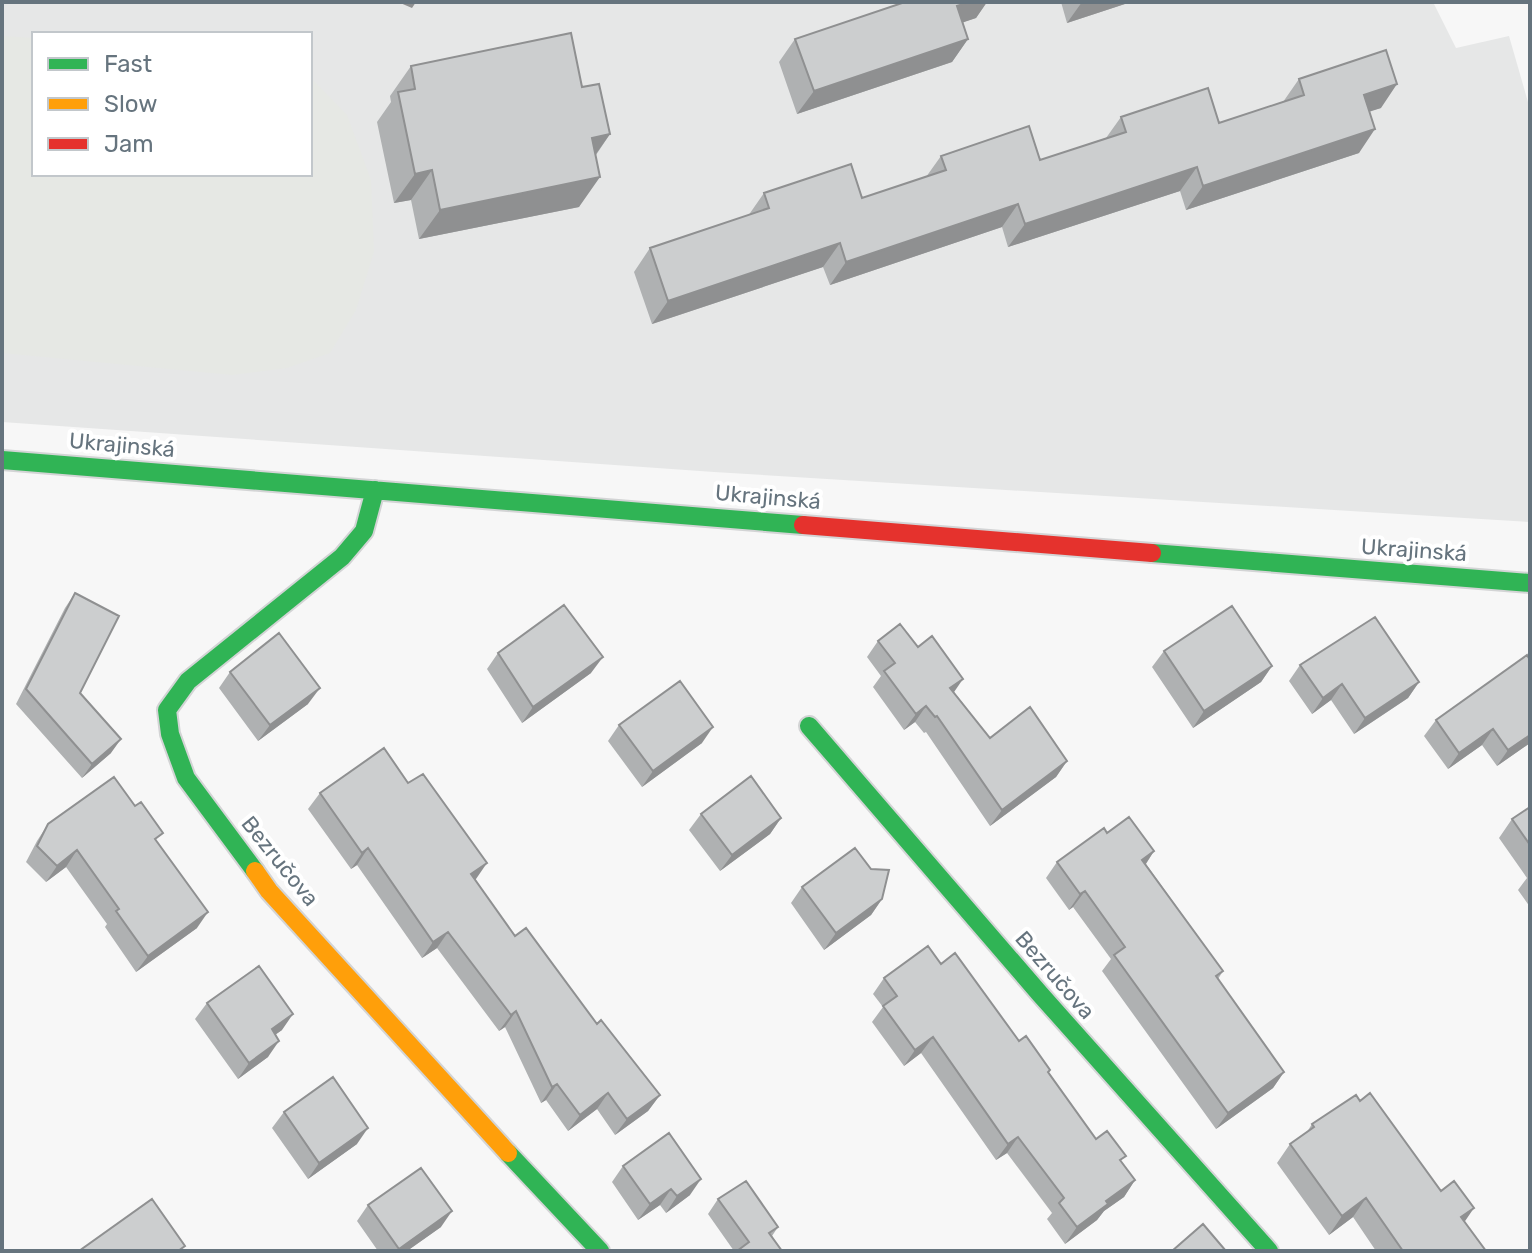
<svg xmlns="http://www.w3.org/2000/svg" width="1532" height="1253" viewBox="0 0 1532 1253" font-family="Rubik,sans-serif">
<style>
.built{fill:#e6e7e7;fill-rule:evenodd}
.green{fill:#e6e8e4}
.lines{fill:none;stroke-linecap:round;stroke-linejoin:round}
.fast-casing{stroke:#d3d4d5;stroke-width:22}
.slow-casing{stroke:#d3d4d5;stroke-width:22}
.jam-casing{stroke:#d3d4d5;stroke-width:22}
.fast{stroke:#30b455;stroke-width:18}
.slow{stroke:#ff9f0a;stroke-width:18}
.jam{stroke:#e5322d;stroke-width:18}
.wall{fill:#afb1b2}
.shaded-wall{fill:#8f9091}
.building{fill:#cccecf;stroke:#8f9091;stroke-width:2}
.labels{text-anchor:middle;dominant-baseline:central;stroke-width:8;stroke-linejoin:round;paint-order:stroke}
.street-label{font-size:22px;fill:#66747e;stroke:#fff}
</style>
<rect width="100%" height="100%" fill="#f7f7f7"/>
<path class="built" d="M2,2H1433L1456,48L1509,36L1530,109V522L714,472L2,422ZM34,34H310V174H34Z"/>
<path class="green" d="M2,36L34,38V174H310V77L347,115L371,180L374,252L356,310L330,353L287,368L232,375L2,353Z"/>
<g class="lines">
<defs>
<path id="fast" d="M2,460L803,525
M1152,553L1530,583
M809,726L1040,994L1269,1251
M255,871L186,778L170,734L167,710L188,681L342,557L364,531L375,490
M508,1153L600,1251"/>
<path id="slow" d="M255,871L269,891L508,1153"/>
<path id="jam" d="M803,525L1152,553"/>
</defs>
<use href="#fast" class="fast-casing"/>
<use href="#slow" class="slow-casing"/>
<use href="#jam" class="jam-casing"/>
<use href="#fast" class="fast"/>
<use href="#slow" class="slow"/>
<use href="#jam" class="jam"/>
</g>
<path class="wall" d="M905,2H987L976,18L963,22L968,39L952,62L797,114L779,62L795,39Z
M1061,2H1131L1067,23Z
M411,66L582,87L610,134L596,155L579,207L419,239L411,200L394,203L377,122L391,102L390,96Z
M1299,79L1381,108L1369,111L1359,153L1186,210L1180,191L1008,247L1002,227L830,285L823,267L652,324L634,272L650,248L748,216L764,193L862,198L926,177L941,156L1040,160L1106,138L1121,117L1219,123L1283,102Z
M75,593L80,693L111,753L82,778L16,704L65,608Z
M878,641L954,692L990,738L1067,761L1056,777L990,826L926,732L924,733L915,722L904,730L873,687L881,676L867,657Z
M1164,651L1272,666L1261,682L1193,728L1152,667Z
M498,653L591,673L522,723L487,669Z
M1530,660V743L1497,766L1482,745L1448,769L1424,736L1436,720Z
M1300,665L1419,682L1408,698L1354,734L1331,700L1312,714L1289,681Z
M230,672L308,704L258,741L219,688Z
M619,725L702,743L642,787L608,741Z
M320,793L475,879L515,936L597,1024L660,1095L648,1111L615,1135L597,1109L568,1131L546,1100L541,1103L505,1027L499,1031L437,948L422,958L357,865L351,869L308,809Z
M1530,807V907L1518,890L1527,878L1499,838L1512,819Z
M701,814L781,818L770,834L720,871L689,830Z
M48,824L157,842L197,928L136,972L105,927L107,924L66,867L46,882L26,862L37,841Z
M1107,833L1154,851L1146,864L1223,971L1218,979L1284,1072L1273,1088L1216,1129L1102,971L1111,959L1073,907L1069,910L1046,878L1057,862Z
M802,887L882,899L871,915L824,950L791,903Z
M941,964L1050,1070L1049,1073L1096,1139L1122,1162L1135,1180L1124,1197L1104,1211L1097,1220L1065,1244L1047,1219L1052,1213L1007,1153L996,1160L921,1053L904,1066L872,1022L883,1007L873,994L884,978Z
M207,1003L282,1030L275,1035L268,1057L238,1079L195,1019Z
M284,1112L357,1144L308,1179L272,1128Z
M1312,1124L1441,1191L1486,1251H1376L1353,1217L1329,1235L1277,1163L1290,1144L1307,1132Z
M623,1166L690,1195L666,1213L660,1205L638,1220L612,1182Z
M718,1199L778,1227L772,1236L782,1251H734L708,1214Z
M368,1205L441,1227L407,1251H378L357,1221Z"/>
<path class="shaded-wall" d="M398,2H416L412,8Z
M970,2H987L976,18L941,30L957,6Z
M1082,2H1131L1067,23Z
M968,39L952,62L797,114L814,91Z
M1397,84L1381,108L1347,119L1364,95Z
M1375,129L1359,153L1186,210L1203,186Z
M610,134L589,164L592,138Z
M1197,167L1180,191L1008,247L1025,224Z
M432,170L411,200L394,203L415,174Z
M600,177L579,207L419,239L440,210Z
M1018,204L1002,227L830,285L846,262Z
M840,243L823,267L652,324L668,301Z
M603,657L591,673L522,723L533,707Z
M1272,666L1261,682L1193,728L1204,711Z
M963,679L952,695L950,688Z
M1419,682L1408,698L1354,734L1365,718Z
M1342,684L1331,700L1312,714L1323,698Z
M320,688L308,704L258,741L270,725Z
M926,706L915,722L904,730L916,714Z
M713,727L702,743L642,787L653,771Z
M1493,729L1482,745L1448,769L1459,753Z
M1530,735V743L1497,766L1508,750Z
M121,739L111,753L82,778L92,764Z
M1067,761L1056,777L990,826L1002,810Z
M781,818L770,834L720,871L732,855Z
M368,848L357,865L351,869L362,853Z
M77,850L66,867L46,882L57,866Z
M1154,851L1143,868L1142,860Z
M487,863L476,879L460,890L471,874Z
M1085,891L1073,907L1069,910L1080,894Z
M882,899L871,915L824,950L836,933Z
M208,912L197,928L136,972L148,956Z
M448,932L437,948L422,958L433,942Z
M516,1011L505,1027L499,1031L511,1015Z
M293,1014L282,1030L260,1045L272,1029Z
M933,1037L921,1053L904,1066L915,1050Z
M279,1041L268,1057L238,1079L249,1063Z
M1284,1072L1273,1088L1216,1129L1228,1113Z
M557,1084L546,1100L541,1103L552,1087Z
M608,1093L597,1109L568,1131L580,1115Z
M660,1095L648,1111L615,1135L627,1119Z
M368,1128L357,1144L308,1179L319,1163Z
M1018,1137L1007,1153L996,1160L1008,1144Z
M701,1179L690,1195L666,1213L677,1196Z
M1135,1180L1124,1197L1104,1211L1097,1220L1065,1244L1077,1227L1106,1201Z
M671,1189L660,1205L638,1220L650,1204Z
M1366,1198L1353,1217L1329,1235L1342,1216Z
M1474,1208L1461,1227V1217Z
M452,1211L441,1227L407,1251H397Z"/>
<path class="building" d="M905,2H970L957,6L968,39L814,91L795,39Z
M571,33L582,87L599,84L610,134L592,138L600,177L440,210L432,170L415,174L398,92L415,89L411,66Z
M1386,50L1397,84L1364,95L1375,129L1203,186L1197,167L1025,224L1018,204L846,262L840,243L668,301L650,248L769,208L764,193L851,164L862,198L946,170L941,156L1029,126L1040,160L1126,132L1121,117L1208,88L1219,123L1304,95L1299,79Z
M75,593L119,616L80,693L121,739L92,764L26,689Z
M564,605L603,657L533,707L498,653Z
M1232,606L1272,666L1204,711L1164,651Z
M1375,617L1419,682L1365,718L1342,684L1323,698L1300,665Z
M900,624L918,647L932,636L963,679L950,688L990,738L1030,707L1067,761L1002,810L937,716L935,717L926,706L916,714L884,671L895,663L878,641Z
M279,633L320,688L270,725L230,672Z
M1527,655L1530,660V735L1508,750L1493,729L1459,753L1436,720Z
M680,681L713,727L653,771L619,725Z
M384,748L408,783L423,774L487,863L471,874L515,936L526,928L597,1024L601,1020L660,1095L627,1119L608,1093L580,1115L557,1084L552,1087L516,1011L511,1015L448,932L433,942L368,848L362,853L320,793Z
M751,776L781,818L732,855L701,814Z
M114,777L135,806L141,802L163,833L155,839L208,912L148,956L116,911L119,909L77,850L57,866L37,846L48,824Z
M1530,807V845L1512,819Z
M1129,817L1154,851L1142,860L1223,971L1216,976L1284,1072L1228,1113L1114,955L1125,947L1085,891L1080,894L1057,862L1104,828L1107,833Z
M855,848L871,869L889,870L882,899L836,933L802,887Z
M928,946L941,964L955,953L1019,1041L1026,1036L1050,1070L1048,1072L1096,1139L1107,1131L1126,1156L1120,1160L1135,1180L1106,1201L1108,1204L1077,1227L1059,1203L1064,1198L1018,1137L1008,1144L933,1037L915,1050L883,1006L897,996L884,978Z
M259,966L293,1014L272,1029L279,1041L249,1063L207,1003Z
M333,1077L368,1128L319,1163L284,1112Z
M1370,1093L1441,1191L1454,1181L1474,1208L1461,1217L1486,1251H1403L1366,1198L1342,1216L1290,1144L1314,1127L1312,1124L1356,1095L1360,1101Z
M669,1133L701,1179L677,1196L671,1189L650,1204L623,1166Z
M421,1168L452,1211L399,1249L368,1205Z
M746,1181L778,1227L769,1233L782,1251H737L749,1242L718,1199Z
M152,1199L185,1246L178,1251H79Z
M1203,1224L1226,1251H1172Z"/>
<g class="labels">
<g class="street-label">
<text transform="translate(122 445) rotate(5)">Ukrajinská</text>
<text transform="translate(768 497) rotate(5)">Ukrajinská</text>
<text transform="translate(1414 550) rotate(4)">Ukrajinská</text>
<text transform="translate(280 861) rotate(51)">Bezručova</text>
<text transform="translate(1055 975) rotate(49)">Bezručova</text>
</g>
</g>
<rect width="1532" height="1253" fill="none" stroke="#66747e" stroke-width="8"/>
<rect x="32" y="32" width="280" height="144" fill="#ffffff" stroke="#c2c7cb" stroke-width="2"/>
<rect x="48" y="58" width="40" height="12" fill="#30b455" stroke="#c2c7cb" stroke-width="2"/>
<text x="104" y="72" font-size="24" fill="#66747e">Fast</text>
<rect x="48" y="98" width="40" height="12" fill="#ff9f0a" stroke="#c2c7cb" stroke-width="2"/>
<text x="104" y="112" font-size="24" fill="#66747e">Slow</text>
<rect x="48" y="138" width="40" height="12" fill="#e5322d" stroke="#c2c7cb" stroke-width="2"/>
<text x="104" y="152" font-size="24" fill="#66747e">Jam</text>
</svg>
